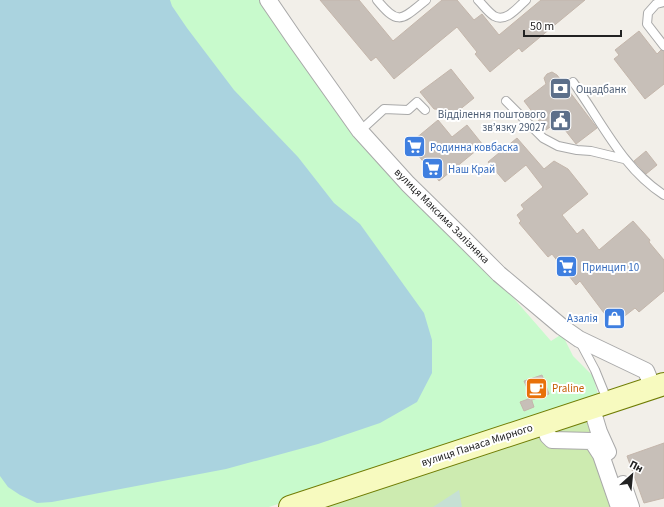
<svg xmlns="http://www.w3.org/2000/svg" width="664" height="507" viewBox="0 0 664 507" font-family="'Source Sans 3',sans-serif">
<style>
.grass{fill:#cdebb0}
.wetland{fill:#c6e0d4}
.park{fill:#c8facc}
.water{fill:#aad3df}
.building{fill:#c7bfb8;stroke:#c4b6ab}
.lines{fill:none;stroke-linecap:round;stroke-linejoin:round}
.lane-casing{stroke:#a9a9a9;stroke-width:10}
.street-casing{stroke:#a9a9a9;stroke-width:18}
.secondary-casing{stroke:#707d05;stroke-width:24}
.lane{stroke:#fff;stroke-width:8}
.street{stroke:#fff;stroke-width:16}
.secondary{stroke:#f7fabf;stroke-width:22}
.labels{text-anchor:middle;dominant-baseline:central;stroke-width:4;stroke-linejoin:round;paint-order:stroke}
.service-label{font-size:11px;fill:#4e5e75;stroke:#fff;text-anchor:start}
.shop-label{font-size:11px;fill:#366cbe;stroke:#fff;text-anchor:start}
.street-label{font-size:11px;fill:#222;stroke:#fff}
.food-label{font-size:11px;fill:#c56008;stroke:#fff;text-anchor:start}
</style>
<rect width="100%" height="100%" fill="#f2efe9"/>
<path class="grass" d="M588,416L618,507H308Z"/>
<path class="wetland" d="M459,490L462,507H433Z"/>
<path class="park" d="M0,0H261L289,41L551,341L562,334L573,356L593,376L599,398L269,507H0Z"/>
<path class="water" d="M0,0H170L172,6L187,28L234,90L298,157L334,203L360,224L424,313L432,340V373L417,402L380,423L318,444L226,469L52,502L37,503L20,495L8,487L0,476Z"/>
<path class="building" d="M320,0H359L393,41L442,0H457L474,20L482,14L499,35L541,0H585L522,52L519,48L490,72L475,54L477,52L457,27L394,79L376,57L371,61Z
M639,31L657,54L661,50L664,51V84L645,99L614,59L619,55L615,50Z
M451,69L474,98L458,111L434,109L420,92Z
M552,72L557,75L597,128L576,144L558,121L546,130L524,101L546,84L544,78L547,74Z
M438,120L452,137L467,125L483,145L439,181L409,144Z
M517,138L544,169L554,161L568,169L588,194L562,215L577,234L583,229L599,250L633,221L650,240L649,242L664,260V291L639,312L635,308L617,322L610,321L580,281L576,285L552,254L548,257L519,223L521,221L517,215L524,209L521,205L543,187L526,165L505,182L488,162Z
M646,151L657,165L646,174L634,161Z
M542,375L549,394L532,400L524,381Z
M531,398L534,407L524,411L520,402Z
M664,443V498L644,503L627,456Z"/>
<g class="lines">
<defs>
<path id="lane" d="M377,0C399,27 402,19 426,0
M478,0C483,5 488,12 494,16C506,23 518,7 526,0
M664,2L656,4L648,13L647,24L664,46
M573,82C602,122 622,168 664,195
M506,101L543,138L558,146L577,150L591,151L624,159
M360,131L384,109L408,110L417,102L425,110
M580,342L595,370L608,402"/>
<path id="street" d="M268,0L294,38L360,131L408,184L461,236L499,274L562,327L579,339L646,371L653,388
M592,409L599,432L608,452
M543,424L548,436L552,440L592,441L601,455L619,507
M623,484L631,507"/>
<path id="secondary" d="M290,507L664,384"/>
</defs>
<use href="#lane" class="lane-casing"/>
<use href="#street" class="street-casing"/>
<use href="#secondary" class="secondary-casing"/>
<use href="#lane" class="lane"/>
<use href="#street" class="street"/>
<use href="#secondary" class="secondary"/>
</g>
<defs>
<symbol id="bank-square" viewBox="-11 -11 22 22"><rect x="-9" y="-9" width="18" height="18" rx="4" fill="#5c6f8a" stroke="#fff"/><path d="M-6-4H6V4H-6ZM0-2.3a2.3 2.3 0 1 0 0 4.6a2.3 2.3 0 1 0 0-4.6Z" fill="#fff"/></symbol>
<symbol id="civic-square" viewBox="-11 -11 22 22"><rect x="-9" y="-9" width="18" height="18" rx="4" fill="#5c6f8a" stroke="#fff"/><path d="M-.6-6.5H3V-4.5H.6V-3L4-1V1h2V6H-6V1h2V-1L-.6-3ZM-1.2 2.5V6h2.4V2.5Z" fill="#fff"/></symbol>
<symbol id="supermarket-square" viewBox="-11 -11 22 22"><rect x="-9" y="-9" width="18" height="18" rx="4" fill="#3f7fe0" stroke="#fff"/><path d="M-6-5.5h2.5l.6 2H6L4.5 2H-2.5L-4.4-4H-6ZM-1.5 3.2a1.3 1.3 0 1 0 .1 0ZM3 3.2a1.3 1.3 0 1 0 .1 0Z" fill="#fff"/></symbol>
<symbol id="shop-square" viewBox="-11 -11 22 22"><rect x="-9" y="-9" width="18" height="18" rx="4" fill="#3f7fe0" stroke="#fff"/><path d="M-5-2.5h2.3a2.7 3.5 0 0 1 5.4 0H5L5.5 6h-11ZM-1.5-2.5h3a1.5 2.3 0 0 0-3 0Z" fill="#fff"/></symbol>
<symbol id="cafe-square" viewBox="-11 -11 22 22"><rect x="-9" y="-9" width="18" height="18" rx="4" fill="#e8710a" stroke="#fff"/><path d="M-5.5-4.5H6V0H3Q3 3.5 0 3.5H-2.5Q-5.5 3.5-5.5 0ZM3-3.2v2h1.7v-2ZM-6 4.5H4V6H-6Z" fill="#fff"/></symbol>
</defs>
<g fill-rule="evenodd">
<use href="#bank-square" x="548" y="76" width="25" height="25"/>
<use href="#civic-square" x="548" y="108" width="25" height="25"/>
<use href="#supermarket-square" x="402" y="134" width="25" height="25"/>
<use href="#supermarket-square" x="420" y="156" width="25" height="25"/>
<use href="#supermarket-square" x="554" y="254" width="25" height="25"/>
<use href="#shop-square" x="602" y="306" width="25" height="25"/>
<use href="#cafe-square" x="524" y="376" width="25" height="25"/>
</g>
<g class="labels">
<g class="service-label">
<text x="576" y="89">Ощадбанк</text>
<text x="546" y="114" text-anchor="end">Відділення поштового<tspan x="546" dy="13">зв’язку 29027</tspan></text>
</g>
<g class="shop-label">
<text x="430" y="147">Родинна ковбаска</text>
<text x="448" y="169">Наш Край</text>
<text x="582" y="267">Принцип 10</text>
<text x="598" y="318" text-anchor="end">Азалія</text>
</g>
<g class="street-label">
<text transform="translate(442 216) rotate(45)">вулиця Максима Залізняка</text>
<text transform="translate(477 445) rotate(-18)">вулиця Панаса Мирного</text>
</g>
<g class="food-label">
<text x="552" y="388">Praline</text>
</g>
</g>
<g transform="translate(632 475) rotate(27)" stroke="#ffffff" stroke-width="3" paint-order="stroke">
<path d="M0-3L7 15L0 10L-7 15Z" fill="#222222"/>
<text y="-6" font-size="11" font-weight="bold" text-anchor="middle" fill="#222222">Пн</text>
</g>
<path d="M524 30v6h97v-6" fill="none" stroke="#222222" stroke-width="2"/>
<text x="530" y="30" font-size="12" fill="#222222" stroke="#ffffff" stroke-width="3" paint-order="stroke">50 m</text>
</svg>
